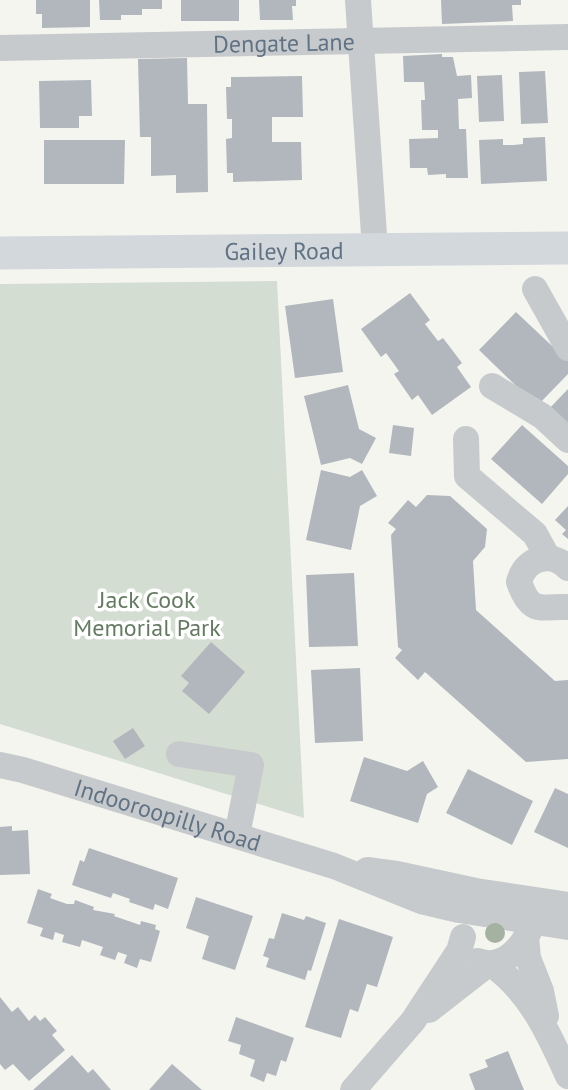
<svg xmlns="http://www.w3.org/2000/svg" width="568" height="1090" viewBox="0 0 568 1090" font-family="'PT Sans',sans-serif">
<style>
.green{fill:#d4ddd1}
.building{fill:#b1b7bd}
.lines{fill:none;stroke-linecap:round;stroke-linejoin:round}
.minor{stroke:#c7cacd;stroke-width:26}
.major{stroke:#d2d8dc;stroke-width:33}
.tree{fill:#a5b2a1}
.labels{text-anchor:middle;dominant-baseline:central;stroke-width:7;stroke-linejoin:round;paint-order:stroke}
.street-label{font-size:24px;fill:#617284;stroke:#fff}
.park-label{font-size:24px;fill:#647b61;stroke:#fff}
</style>
<rect width="100%" height="100%" fill="#f5f5f0"/>
<path class="green" d="M277,281L304,818L0,724V284Z"/>
<path class="building" d="M36,0H90V27L42,28V14H36Z
M99,0H162V9H142V15H121V20H100Z
M181,0H239V21H181Z
M259,0H296V6H292L293,20H260Z
M441,0H521V5H512L513,21L442,24Z
M442,54V57H453L457,76L471,75L472,98L458,99L459,129H466L468,178H446V174L428,175L427,168H410L409,139L438,138V130H422L421,100H425L424,82H404L403,56Z
M187,58L188,104H207L208,192L176,193V175L151,176V137H140L138,59Z
M545,71L548,123L521,124L519,72Z
M502,75L504,121L479,122L477,76Z
M302,76L303,117H272V142H301L302,180L233,182V173H227L226,139L232,138V119H227L226,87H231V77Z
M91,80L92,116H79V128H40L39,81Z
M545,137L547,181L481,184L479,140L503,139V145H514L523,144V138Z
M44,140H125L124,184H44Z
M410,293L430,320L425,324L438,341L443,338L462,363L457,367L471,387L432,415L418,395L412,400L394,374L399,371L386,353L381,357L361,329Z
M333,299L343,372L295,378L285,306Z
M516,312L568,361V374L537,406L479,350Z
M348,385L359,429L376,438L362,464L350,458L321,465L304,396Z
M568,389V434L546,412Z
M393,425L414,428L411,456L389,453Z
M522,425L568,466V474L542,504L491,459Z
M321,470L350,477L362,470L377,496L360,506L351,550L306,540Z
M427,495L450,496L487,529L485,547L473,561L476,610L555,681L568,680V759L526,762L425,672L418,680L395,658L402,650L398,647L391,535L396,529L388,523L408,500L416,507Z
M568,506V539L562,534L566,530L555,520Z
M354,573L358,646L309,647L306,575Z
M211,642L245,672L209,714L182,691L189,683L181,676Z
M360,668L363,741L315,743L311,670Z
M133,728L145,746L125,759L113,741Z
M364,757L407,771L423,761L438,787L427,794L418,823L350,801Z
M468,769L533,801L512,845L446,813Z
M555,788L568,794V848L534,832Z
M12,826V831L28,830L30,874L0,875V827Z
M89,848L178,878L168,909L155,904L153,910L129,902L130,899L113,893L111,898L72,885L80,860L84,862Z
M38,889L52,894L50,898L67,904H74L75,900L94,907L93,910L115,914L114,916L140,925L141,921L156,925L155,929L160,931L151,962L140,959L137,968L124,963L127,955L118,952L115,960L100,955L103,947L82,940L80,947L62,942L64,935L55,932L53,940L40,936L43,928L27,923Z
M196,897L253,916L235,970L202,959L209,936L186,928Z
M282,913L304,920L306,916L326,923L311,971L308,970L305,980L266,967L269,958L263,956L269,938L274,939Z
M339,919L393,937L377,987L367,984L358,1012L350,1009L341,1038L305,1027Z
M0,997L12,1012L18,1007L29,1021L35,1015L40,1021L45,1017L57,1031L52,1035L65,1050L29,1081L13,1064L5,1070L0,1064Z
M236,1017L294,1038L286,1062L281,1060L276,1076L267,1073L264,1082L250,1076L255,1060L239,1054L241,1045L228,1041Z
M508,1051L524,1090H475L469,1074L488,1067L485,1060Z
M72,1055L88,1073L93,1069L111,1090H33Z
M172,1064L202,1090H149Z"/>
<g class="lines">
<g class="minor">
<path d="M358,0L375,249"/>
<path id="s1" d="M0,48L568,37"/>
<path d="M535,289L568,348"/>
<path d="M492,386L542,416L568,440"/>
<path d="M466,439L467,476L535,534L547,556"/>
<path d="M568,568C551,550 525,558 519,582C531,616 541,606 568,607"/>
<path d="M179,754L251,765L237,835"/>
<path id="s2" d="M0,765L23,770L334,866L421,901L459,910L568,927"/>
<path d="M367,870L397,874L476,891L568,905"/>
<path d="M526,937L528,958L541,991L546,1016"/>
<path d="M478,961C504,971 525,945 533,922"/>
<path d="M491,964C530,991 549,1034 568,1076"/>
<path d="M429,1010L488,964"/>
<path d="M353,1090L413,1021L459,951L463,937"/>
</g>
<path class="major" id="s3" d="M0,253L568,248"/>
</g>
<circle class="tree" cx="495" cy="933" r="10"/>
<g class="labels">
<g class="street-label">
<text stroke="none"><textPath href="#s1" startOffset="284">Dengate Lane</textPath></text>
<text stroke="none"><textPath href="#s3" startOffset="284">Gailey Road</textPath></text>
<text stroke="none"><textPath href="#s2" startOffset="175">Indooroopilly Road</textPath></text>
</g>
<g class="park-label">
<text x="147" y="599">Jack Cook<tspan x="147" dy="28">Memorial Park</tspan></text>
</g>
</g>
</svg>
